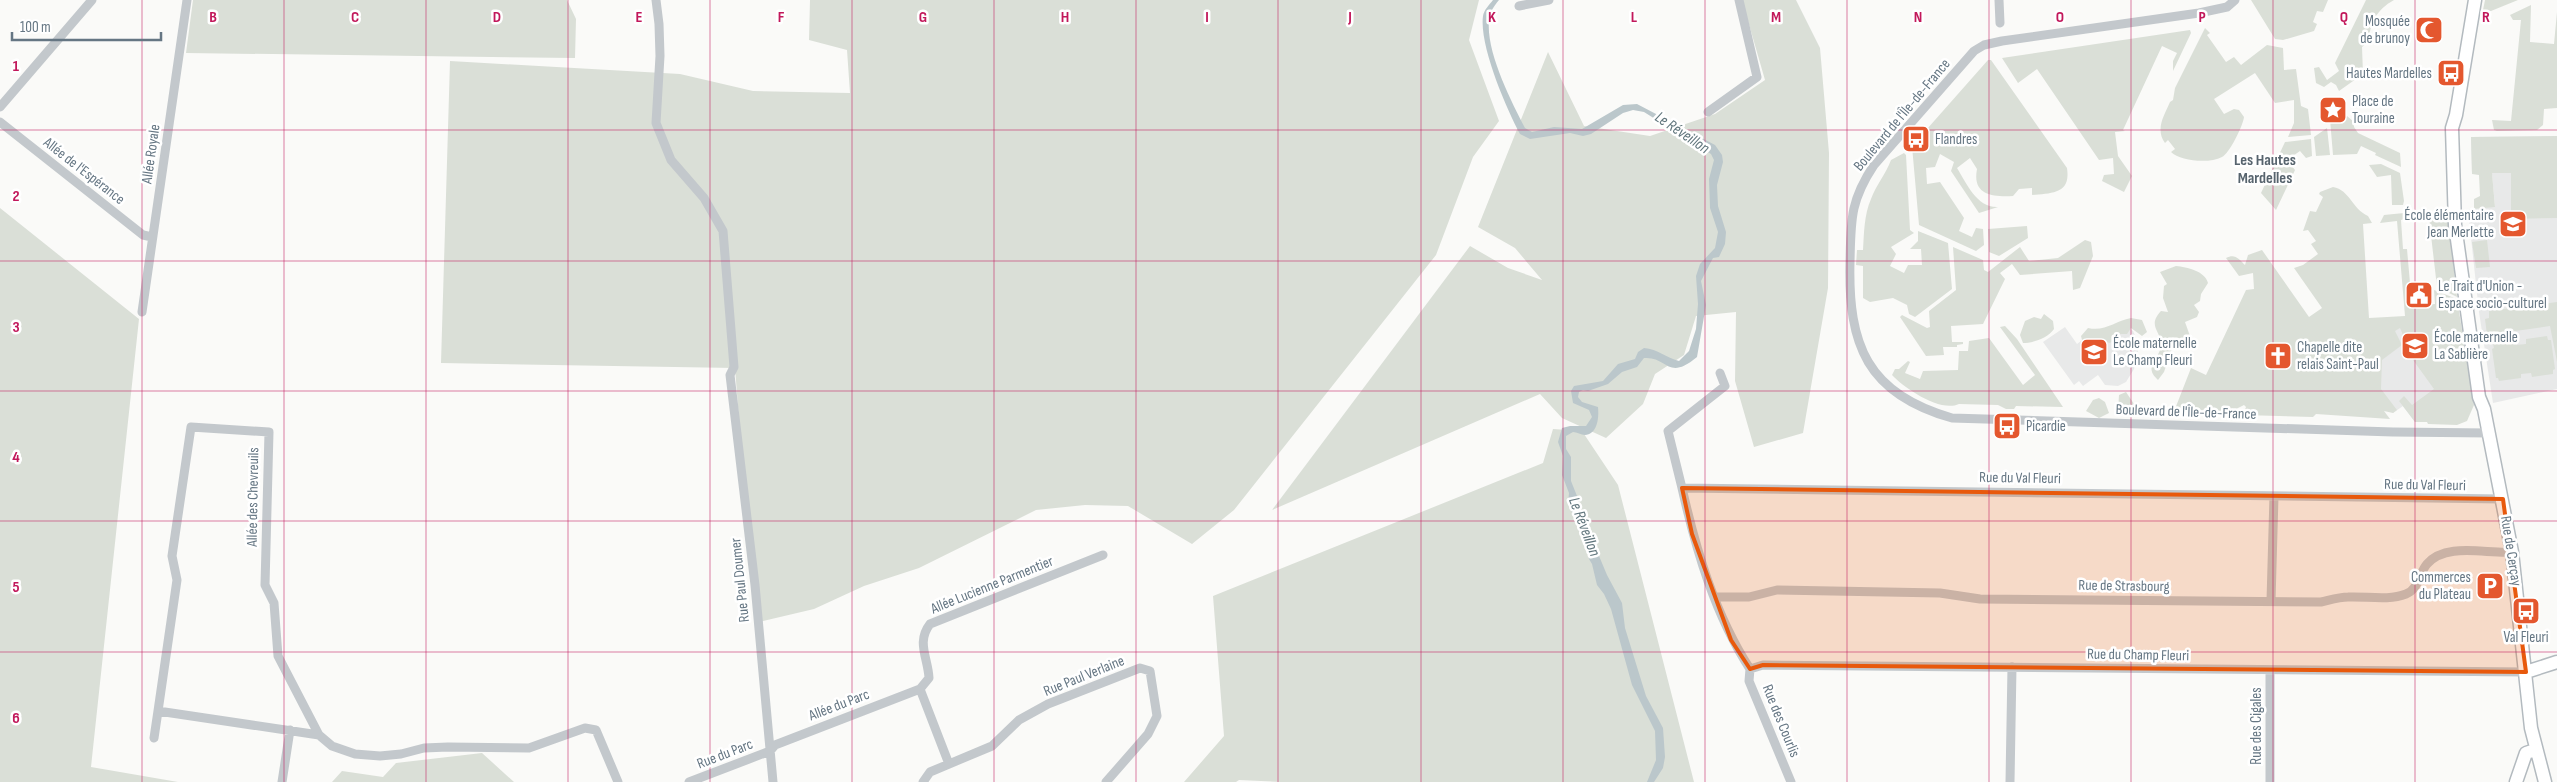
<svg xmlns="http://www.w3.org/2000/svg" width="2557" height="782" viewBox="0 0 2557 782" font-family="'Sofia Sans Condensed',sans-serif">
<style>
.built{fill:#e8e9e9}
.green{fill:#dadfd7}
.water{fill:#bbc7cb}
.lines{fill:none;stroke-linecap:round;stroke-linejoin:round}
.secondary-casing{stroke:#b3babf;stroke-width:15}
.street{stroke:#c3c8cc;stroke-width:9}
.secondary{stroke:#fff;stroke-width:12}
.marked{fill:#e8590c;fill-opacity:0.2;stroke:#e8590c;stroke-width:4;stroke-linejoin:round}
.grid{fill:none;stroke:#c2185b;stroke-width:1;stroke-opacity:0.55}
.labels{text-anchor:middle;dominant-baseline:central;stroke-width:5;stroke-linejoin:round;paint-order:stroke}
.poi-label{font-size:15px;fill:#657683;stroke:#fff;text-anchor:start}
.street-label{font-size:15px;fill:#657683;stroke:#fff}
.water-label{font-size:16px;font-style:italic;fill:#60757c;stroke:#fff}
.neighbourhood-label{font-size:16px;font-weight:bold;fill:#57646e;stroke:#fff}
.grid-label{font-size:16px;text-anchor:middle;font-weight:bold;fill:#c2185b;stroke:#fff;stroke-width:5;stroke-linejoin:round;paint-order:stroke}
</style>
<rect width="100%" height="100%" fill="#fafaf8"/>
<path class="built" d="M2557,136V389L2493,403L2479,312L2468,210L2495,206L2492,174H2472L2471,137Z
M2397,319L2463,404L2415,422L2403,406L2393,413L2357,373Z
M2065,327L2077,344L2085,338L2130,329L2133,331L2138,342V357L2134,369L2126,382L2118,386L2105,385L2098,375L2083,386L2079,381L2074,385L2043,342Z"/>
<path class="green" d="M193,0H567L576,19L575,58L186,53Z
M810,0H1479L1469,40L1499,121L1473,157L1436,255L1234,510L1192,544L1128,506L1085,505L1036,510L919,568L864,586L814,609L755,623L735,368L441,363L450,61L680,74L753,91L850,93L847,50L809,40Z
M1742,0H1796L1820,48L1829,153L1828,288L1803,433L1754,447L1735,381L1736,312L1696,316L1684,355L1655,374L1643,404L1606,438L1562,418L1540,394L1272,510L1470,246L1508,268L1542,280L1515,248L1478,227L1548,52L1584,126L1650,136L1715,114L1765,80Z
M2251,0H2328L2323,12L2317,11L2313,22L2317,24L2314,31L2283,40L2275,39Z
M2366,0H2394C2376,10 2371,22 2368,42L2362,47L2363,74L2339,91L2336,85L2331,82L2324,87L2316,83L2314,68L2319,67L2327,80L2339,71L2335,63Z
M2485,0H2518L2491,11L2483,10Z
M2531,5L2530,42L2554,44L2557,12V108L2544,109L2543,125L2537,130L2497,131L2494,130L2492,120L2511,121L2521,20H2513L2510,15Z
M2205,28L2210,33L2207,35L2226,62L2234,57L2241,65L2267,45L2283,48L2284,70L2296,69L2301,106L2308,109L2311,135L2288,137L2294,123V100L2275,103L2255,73L2214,99L2224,114L2234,109L2239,110L2244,117C2243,126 2229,154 2222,157C2209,164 2180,161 2171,152L2175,149L2168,140L2165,143C2155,129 2164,116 2170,102L2173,100L2175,88Z
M2190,30L2191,33L2173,71V61L2177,53L2162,46L2123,130L2125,131L2115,132L2118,156L2132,176L2124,192L2102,181L2104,175L2114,174L2113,158L2099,160L2037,69L2018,83L2002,58Z
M1988,60H1991L2067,168C2071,194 2052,193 2032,195V188L2019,189L2013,196C1992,197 1972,195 1977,169L1970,158L1957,168C1967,184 1977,208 1998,207L1979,213L1951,171L1954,162L1940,154L1935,167L1926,168L1927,184L1940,182L1964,218L1959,231L1972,237L1976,228L1983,229L1984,245L1976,251L1919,225L1912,146Z
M2333,113L2345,118L2347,116L2354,122V127L2358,133L2400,153L2401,167L2375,155L2376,153L2361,146L2357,154L2333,155L2330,119Z
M2327,128L2330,155L2316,156L2314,137Z
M2557,136V218L2511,219V173H2492L2495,207L2474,209V199L2480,196L2479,175L2472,174L2471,137Z
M2311,139L2312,156L2306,158L2300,151L2287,160L2295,170L2276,210L2261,193L2285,142Z
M1904,153L1906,155L1910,230L1914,233L1891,247L1896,254L1890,266L1904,273L1908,265H1922L1921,249H1910L1918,241V231L1948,243L1952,289L1915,317L1909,314L1907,305L1893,298L1870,302L1863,298V266L1856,265L1857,250H1863C1864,233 1864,215 1871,199C1876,185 1886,174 1891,160Z
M2381,164L2400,173L2404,201L2403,205H2392L2391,175L2377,177L2369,165Z
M2333,187C2350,190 2352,209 2368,216L2372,223L2363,224L2369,318L2405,316L2397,221L2380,223L2384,215L2404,213L2408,218L2401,220L2403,249H2407L2412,306L2435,304L2434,290L2457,299L2474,405L2467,421L2457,425L2428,424L2427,422H2415L2399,401L2404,396L2412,405L2434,389L2408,353L2410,351C2403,343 2404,335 2400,328L2395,331L2402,345L2382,360L2381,389L2397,410L2393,413L2384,411L2390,419L2316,414L2313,417L2243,415L2246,407L2244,405L2230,412L2175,409L2191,368L2206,375L2246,290L2254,289L2253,273L2239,276L2226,258C2235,253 2239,259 2245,265L2248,255L2262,250L2309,317L2322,308L2294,268L2303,265L2318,254L2311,244L2316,241L2308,230L2303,231L2310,211L2316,212L2323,197L2319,194L2320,192Z
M0,208L139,319L91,767L178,782H0Z
M2442,212L2448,217L2457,297L2437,287L2429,218L2420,219L2423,214Z
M2027,226L2028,238L1999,256L1989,252L1988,229Z
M2085,240L2091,242L2093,256L2080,288L2073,290L2072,271L2020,275L2012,264L2000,273L2005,279L1983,324L1951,326L1952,342H1963V344L1957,345V347H1943L1944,355L1926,356L1900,317L1902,315L1927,328L1930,327L1929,311L1956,290L1953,247L1983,260L1984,270L1988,272L2020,247L2029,261L2058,258Z
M2487,240L2490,267L2476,268L2472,242Z
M2176,266C2187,267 2205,271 2208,283L2201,294L2200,301L2194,305L2199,312L2197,317L2185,322L2190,336L2181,346L2172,348L2164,372L2158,380C2141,365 2163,358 2161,342C2159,330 2148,325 2161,311L2168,312L2163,298L2164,286L2167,284L2160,272Z
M2557,302V362L2550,326L2487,335L2485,319L2489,318V311Z
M2044,314L2053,321L2054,329C2048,338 2033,343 2023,343L2020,335L2025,321L2034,317L2041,319Z
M2131,318L2142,320L2147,332L2142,336L2131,328L2127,334H2120L2110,343L2105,342L2091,348L2083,344L2081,336L2088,328C2105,332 2115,321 2131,318Z
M2005,326L2017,339L2063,407L2016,406L2014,409H2006L1998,405L1959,404C1940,413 1903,387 1892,375L1895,369H1899L1908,361L1910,362L1905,373L1920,379L1923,371L1958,370L1959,351H1968L1969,341L1989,338L2023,385L2035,375L2000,327Z
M2547,336L2548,340H2551L2555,369L2553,370V374L2532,377L2531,373L2521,374V378L2499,381L2498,378H2496L2492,349L2494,348L2493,344L2515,340L2516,345L2526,344V339Z
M2126,392L2134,404V413L2116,415L2118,411L2119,395Z
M2099,398L2105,402L2109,413L2099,418L2086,411L2093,400Z
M1553,429L1582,431L1618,485L1694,782H1281L1239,780L1236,782H1184L1224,736L1213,596L1543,463Z
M482,753L514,782H332L342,771L383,777L396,763Z"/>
<path class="water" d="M1493,0H1499C1494,6 1489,13 1489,21C1486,52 1511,101 1525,128L1532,132L1554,127L1582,129L1623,105L1637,104L1715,145L1722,155L1723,162L1717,185L1718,206L1726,232L1725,244L1719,257L1713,258L1701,281L1706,305L1697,357C1667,382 1668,356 1644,358L1637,367L1622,372L1608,384L1588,391L1583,390L1579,392L1578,397L1582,402L1598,407C1599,417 1598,434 1585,435C1581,435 1577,432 1573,432L1566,436V449L1571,457V481L1579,501L1581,513L1607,575L1622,603L1625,628L1646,696L1663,728L1665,757L1663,768L1654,782H1647L1656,760L1655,731L1632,685L1611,609L1604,594L1597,585L1592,564L1589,559L1587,544L1568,504L1569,493L1562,475L1563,456L1558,442L1562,428L1570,426H1586L1592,417L1589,410L1573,403L1571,391L1574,386L1603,381L1618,364L1635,359L1638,352L1644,348C1658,349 1666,358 1679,361L1689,351L1696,329L1698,304L1696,276L1700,264L1715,248L1718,232L1710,208L1709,179L1714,160L1711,154L1644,112L1633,110L1623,113L1591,134L1583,136L1570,133L1530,139L1520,134C1506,108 1479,45 1483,16C1484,10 1489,5 1493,0Z"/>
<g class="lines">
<defs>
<path id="secondary" d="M2475,0L2456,115L2452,128L2455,225L2479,397L2484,409L2512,552L2531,728L2545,782
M2526,672L2557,662
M2516,782L2526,753L2535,750"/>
</defs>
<use href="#secondary" class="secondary-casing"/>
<path class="street" d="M656,0L659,24L660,56L656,123L671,160L704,198L723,231L734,367L730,375L755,585L773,782
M1999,0L2000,23
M2235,0L2227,7L2199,13L2002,41L1984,45L1974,51L1874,165C1850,201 1851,220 1850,262C1848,345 1867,394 1952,418L2393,432L2489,433
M1519,6L1549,0
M0,107L92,0
M1708,112L1757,77L1739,0
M0,122L143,235L152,237
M142,312L187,0
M1720,373L1725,386L1668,431L1682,488L2503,499
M1682,488C1696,550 1715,615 1750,669
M1715,597H1749L1777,590L1940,593L1980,599L2321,602C2330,600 2339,597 2348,597C2366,596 2388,601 2406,594C2419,589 2419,573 2427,564C2446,542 2486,554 2512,552
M2271,601L2274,496
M1750,669L1763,665L2526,672
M1750,669L1749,681L1791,782
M920,689L949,764
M319,735L158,711L177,580L172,556L191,427L269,432L265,585L274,603L278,656L319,735L332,746L355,754L380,756L401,754L424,748L448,747L529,748L585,728L596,730L618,782
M154,738L158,711
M282,782L290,730
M689,782L770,751L775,745L920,689L929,678C928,658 916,642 930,624L1103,555
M923,782L930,772L992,746L1019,720L1048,704L1140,668L1150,671L1157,716L1148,734L1106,782
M2010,782L2012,667
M2270,782V670"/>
<use href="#secondary" class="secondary"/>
</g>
<path class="marked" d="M1682,488L2503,499L2526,672L1763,665L1750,669L1731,640L1692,534Z"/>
<path class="grid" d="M142,0V782M284,0V782M426,0V782M568,0V782M710,0V782M852,0V782M994,0V782M1136,0V782M1278,0V782M1421,0V782M1563,0V782M1705,0V782M1847,0V782M1989,0V782M2131,0V782M2273,0V782M2415,0V782M0,130H2557M0,261H2557M0,391H2557M0,521H2557M0,652H2557"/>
<defs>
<symbol id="mosque-square" viewBox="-11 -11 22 22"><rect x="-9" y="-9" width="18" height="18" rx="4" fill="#e4572e" stroke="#fff"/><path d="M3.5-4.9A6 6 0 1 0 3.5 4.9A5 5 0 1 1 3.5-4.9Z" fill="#fff"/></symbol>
<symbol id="bus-square" viewBox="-11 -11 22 22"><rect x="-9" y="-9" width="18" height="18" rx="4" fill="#e4572e" stroke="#fff"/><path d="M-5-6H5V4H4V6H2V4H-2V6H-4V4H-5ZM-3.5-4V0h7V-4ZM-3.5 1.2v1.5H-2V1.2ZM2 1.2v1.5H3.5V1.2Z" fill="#fff"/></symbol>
<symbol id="sight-square" viewBox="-11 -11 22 22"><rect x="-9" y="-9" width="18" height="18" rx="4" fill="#e4572e" stroke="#fff"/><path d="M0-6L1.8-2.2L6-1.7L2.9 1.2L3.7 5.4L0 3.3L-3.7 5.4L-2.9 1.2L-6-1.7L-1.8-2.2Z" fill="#fff"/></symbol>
<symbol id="school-square" viewBox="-11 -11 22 22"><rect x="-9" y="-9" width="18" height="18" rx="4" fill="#e4572e" stroke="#fff"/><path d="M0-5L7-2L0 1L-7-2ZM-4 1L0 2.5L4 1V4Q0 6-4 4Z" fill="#fff"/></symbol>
<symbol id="civic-square" viewBox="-11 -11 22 22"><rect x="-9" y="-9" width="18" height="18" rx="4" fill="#e4572e" stroke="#fff"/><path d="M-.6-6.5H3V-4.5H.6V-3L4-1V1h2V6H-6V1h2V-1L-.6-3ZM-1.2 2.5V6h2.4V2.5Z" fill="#fff"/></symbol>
<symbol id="church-square" viewBox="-11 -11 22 22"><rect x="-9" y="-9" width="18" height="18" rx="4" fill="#e4572e" stroke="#fff"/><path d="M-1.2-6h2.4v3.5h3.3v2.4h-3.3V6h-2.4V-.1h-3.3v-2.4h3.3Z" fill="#fff"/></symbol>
<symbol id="parking-square" viewBox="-11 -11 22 22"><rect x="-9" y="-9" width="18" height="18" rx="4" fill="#e4572e" stroke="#fff"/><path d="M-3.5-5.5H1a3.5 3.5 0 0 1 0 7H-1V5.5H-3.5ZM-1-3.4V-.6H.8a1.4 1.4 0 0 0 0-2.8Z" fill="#fff"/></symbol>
</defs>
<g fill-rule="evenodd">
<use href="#mosque-square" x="2413" y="14" width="32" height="32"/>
<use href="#bus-square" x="2435" y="57" width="32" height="32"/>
<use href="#sight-square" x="2317" y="94" width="32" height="32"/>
<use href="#bus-square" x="1900" y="123" width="32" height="32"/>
<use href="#school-square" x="2497" y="208" width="32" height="32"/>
<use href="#civic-square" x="2403" y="279" width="32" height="32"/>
<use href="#school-square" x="2399" y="330" width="32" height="32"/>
<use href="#school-square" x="2078" y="336" width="32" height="32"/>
<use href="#church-square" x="2262" y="340" width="32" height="32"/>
<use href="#bus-square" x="1991" y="410" width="32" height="32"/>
<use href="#parking-square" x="2474" y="570" width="32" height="32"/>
<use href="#bus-square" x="2510" y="595" width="32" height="32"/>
</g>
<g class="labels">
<g class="poi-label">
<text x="2410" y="21" text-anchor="end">Mosquée<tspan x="2410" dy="17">de brunoy</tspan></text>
<text x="2432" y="73" text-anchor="end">Hautes Mardelles</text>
<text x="2352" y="101">Place de<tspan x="2352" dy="17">Touraine</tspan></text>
<text x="1935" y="139">Flandres</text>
<text x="2494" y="215" text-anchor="end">École élémentaire<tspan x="2494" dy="17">Jean Merlette</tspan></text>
<text x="2438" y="286">Le Trait d'Union -<tspan x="2438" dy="17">Espace socio-culturel</tspan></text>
<text x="2434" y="337">École maternelle<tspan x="2434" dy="17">La Sablière</tspan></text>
<text x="2113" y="343">École maternelle<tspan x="2113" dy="17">Le Champ Fleuri</tspan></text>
<text x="2297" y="347">Chapelle dite<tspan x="2297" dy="17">relais Saint-Paul</tspan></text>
<text x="2026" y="426">Picardie</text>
<text x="2471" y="577" text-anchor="end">Commerces<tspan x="2471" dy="17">du Plateau</tspan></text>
<text x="2526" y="637" text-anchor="middle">Val Fleuri</text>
</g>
<g class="street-label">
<text transform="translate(1902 115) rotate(-50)">Boulevard de l'Île-de-France</text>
<text transform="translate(151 154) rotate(-82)">Allée Royale</text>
<text transform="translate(84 171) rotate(38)">Allée de l'Espérance</text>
<text transform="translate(2186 412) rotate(2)">Boulevard de l'Île-de-France</text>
<text transform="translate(2020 478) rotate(1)">Rue du Val Fleuri</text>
<text transform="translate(2425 485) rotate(1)">Rue du Val Fleuri</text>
<text transform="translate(253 497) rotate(-89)">Allée des Chevreuils</text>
<text transform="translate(2511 551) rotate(81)">Rue de Cerçay</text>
<text transform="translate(740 580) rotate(-96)">Rue Paul Doumer</text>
<text transform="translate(992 585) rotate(-22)">Allée Lucienne Parmentier</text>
<text transform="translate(2124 586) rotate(1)">Rue de Strasbourg</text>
<text transform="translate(2138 655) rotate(1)">Rue du Champ Fleuri</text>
<text transform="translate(1084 676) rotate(-22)">Rue Paul Verlaine</text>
<text transform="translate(839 705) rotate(-21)">Allée du Parc</text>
<text transform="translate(1781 721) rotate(68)">Rue des Courlis</text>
<text transform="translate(2256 726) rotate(-90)">Rue des Cigales</text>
<text transform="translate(725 754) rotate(-21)">Rue du Parc</text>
</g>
<g class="water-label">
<text transform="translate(1682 133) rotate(34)">Le Réveillon</text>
<text transform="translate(1584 527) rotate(69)">Le Réveillon</text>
</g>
<g class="neighbourhood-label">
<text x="2265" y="160">Les Hautes<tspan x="2265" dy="18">Mardelles</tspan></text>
</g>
</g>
<g class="grid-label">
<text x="213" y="22">B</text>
<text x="355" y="22">C</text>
<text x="497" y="22">D</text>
<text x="639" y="22">E</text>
<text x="781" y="22">F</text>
<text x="923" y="22">G</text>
<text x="1065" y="22">H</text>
<text x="1207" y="22">I</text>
<text x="1350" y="22">J</text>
<text x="1492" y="22">K</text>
<text x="1634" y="22">L</text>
<text x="1776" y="22">M</text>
<text x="1918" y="22">N</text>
<text x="2060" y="22">O</text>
<text x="2202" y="22">P</text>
<text x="2344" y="22">Q</text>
<text x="2486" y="22">R</text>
<text x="16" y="71">1</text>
<text x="16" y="201">2</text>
<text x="16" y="332">3</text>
<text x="16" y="462">4</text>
<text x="16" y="592">5</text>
<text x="16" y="723">6</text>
</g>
<path d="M12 32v8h149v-8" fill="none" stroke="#657683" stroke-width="2.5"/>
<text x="20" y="32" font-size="15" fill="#657683" stroke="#ffffff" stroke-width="4" paint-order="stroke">100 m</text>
</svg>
